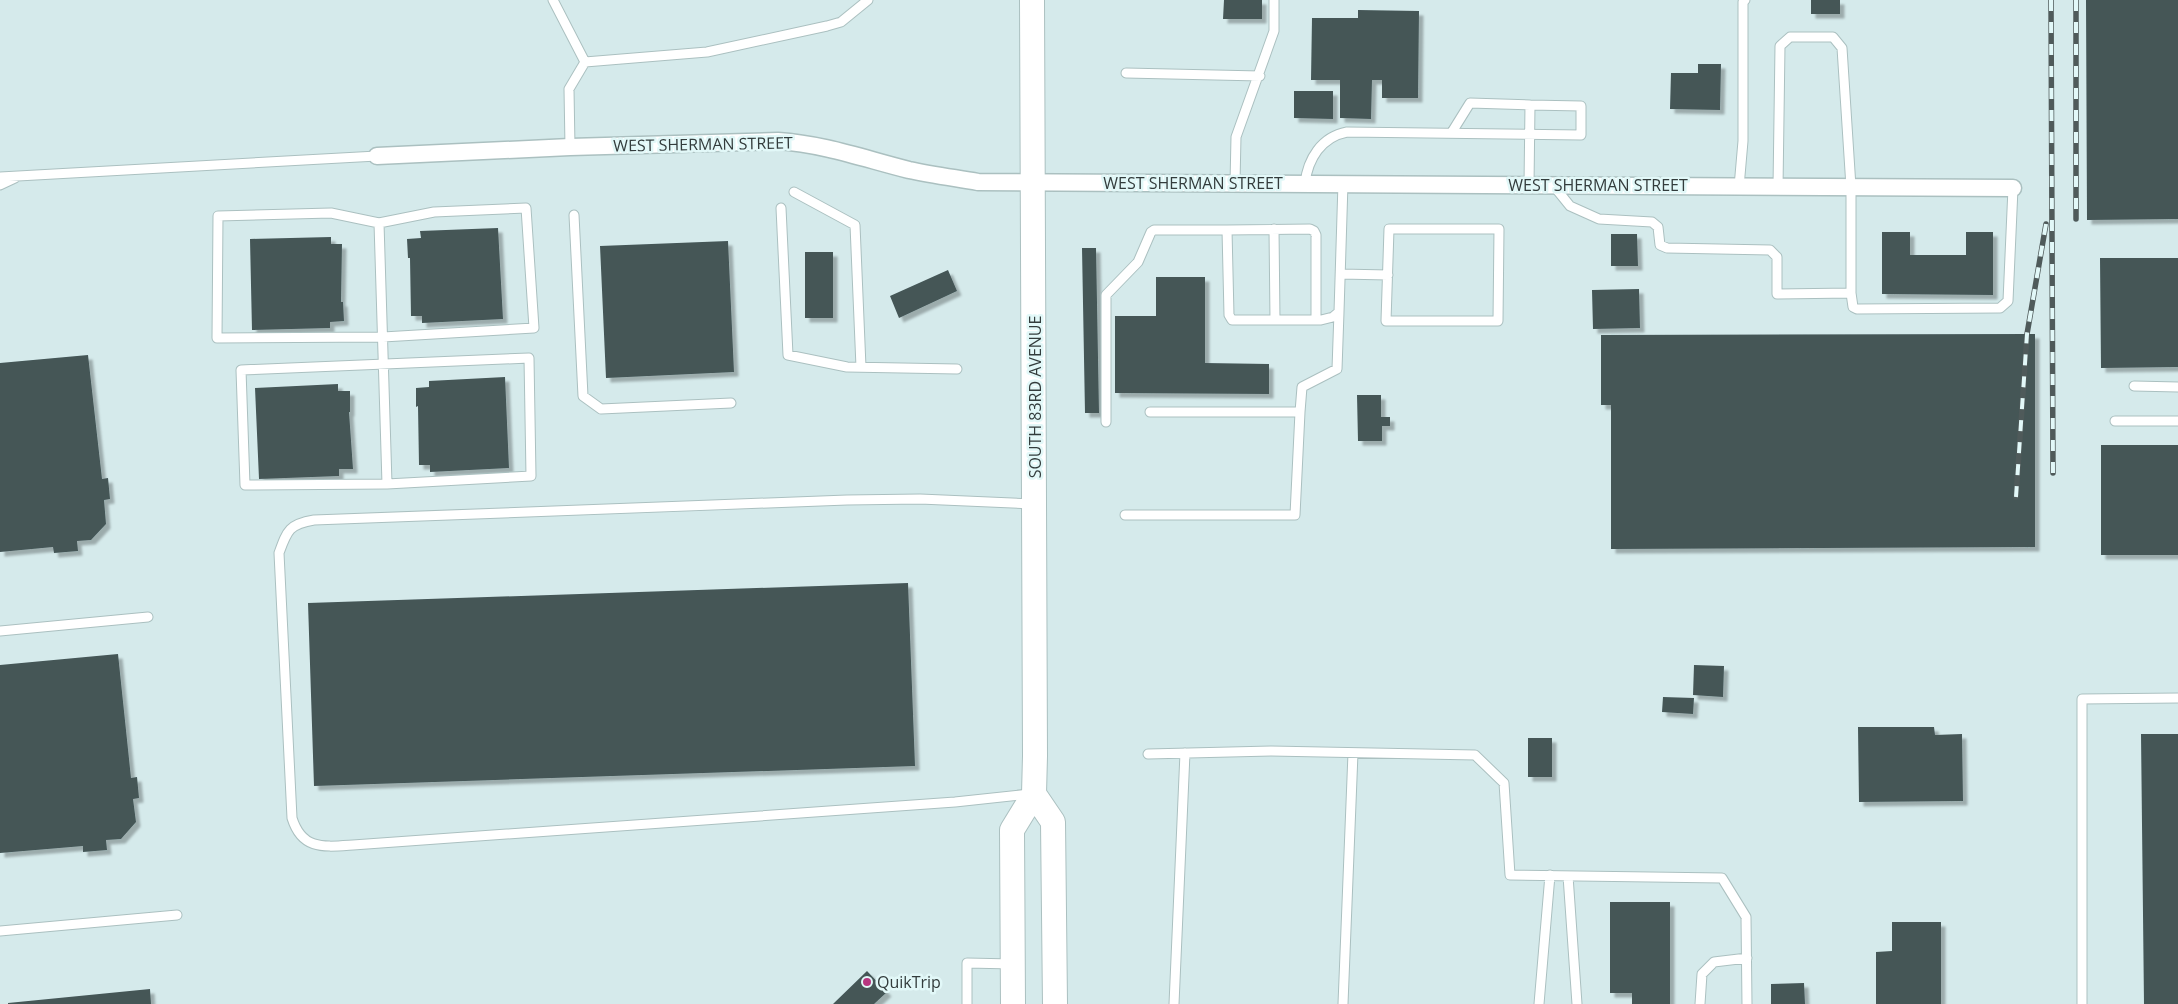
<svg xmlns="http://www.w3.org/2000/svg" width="2178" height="1004" viewBox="0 0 2178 1004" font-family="'Open Sans',sans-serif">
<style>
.building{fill:#445657;filter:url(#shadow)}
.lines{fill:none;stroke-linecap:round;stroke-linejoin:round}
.service-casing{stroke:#abc0c0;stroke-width:11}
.minor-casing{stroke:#abc0c0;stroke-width:19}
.secondary-casing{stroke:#abc0c0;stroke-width:26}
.service{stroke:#fff;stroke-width:9}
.minor{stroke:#fff;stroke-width:16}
.secondary{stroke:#fff;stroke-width:24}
.rail-casing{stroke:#4f5a5a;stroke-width:5.5}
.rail{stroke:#e2f8f8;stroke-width:4;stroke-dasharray:11;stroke-linecap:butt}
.poi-dot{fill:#b7357f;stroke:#e2f8f8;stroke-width:2}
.labels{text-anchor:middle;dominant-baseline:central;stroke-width:5;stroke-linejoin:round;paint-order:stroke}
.street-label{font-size:16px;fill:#333c3c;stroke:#e2f8f8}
.poi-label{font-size:16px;fill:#333c3c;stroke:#e2f8f8;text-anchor:start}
</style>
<defs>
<filter id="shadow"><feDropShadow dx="4.5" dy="4.5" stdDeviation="1" flood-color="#0004"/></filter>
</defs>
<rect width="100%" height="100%" fill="#d5eaeb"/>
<path class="building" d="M1224,0H1262V19H1223Z
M1811,0H1840V14H1811Z
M2086,0H2178V219L2087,220Z
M1358,10L1419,11L1418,98H1382V80H1372L1371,119L1340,118V80H1311L1312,18H1358Z
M1698,64H1721L1720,110L1670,109L1671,73H1698Z
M1294,91H1333V119L1294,118Z
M498,228L503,319L422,323V316H411L410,258H408L407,239L421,238L420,231Z
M1882,232H1910V255H1966V232H1993V295L1882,294Z
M1611,234H1637L1638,266H1611Z
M331,237V244H342L341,302H343L344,321L330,322V328L252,330L250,239Z
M728,241L734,372L606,378L600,246Z
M1082,248H1096L1099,413H1085Z
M805,252H833V318H805Z
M2100,258H2178V367L2101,368Z
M948,270L957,291L899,318L890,296Z
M1156,277H1205V363L1269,364V394L1115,393V316H1156Z
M1639,289L1640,328L1593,329L1592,290Z
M2035,334V547L1611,549V405H1601V335Z
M88,355L102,479L108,478L110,499L104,500L106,524L91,540L77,541L78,551L54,553L53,547L0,552V363Z
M505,377L509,468L430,472V465H419L418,406L416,407V388L429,387V381Z
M338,384V391H350V412H349L353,469H339V476L259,479L255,388Z
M1357,395H1381V417H1390V426H1382V441H1358Z
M2101,445H2178V555H2101Z
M908,583L915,766L314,786L308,603Z
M118,654L131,778L137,777L139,798L133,799L136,822L121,839L106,840L107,850L83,852V846L0,853V665Z
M1694,665L1724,666L1723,697L1693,695Z
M1663,697L1694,698L1693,714L1662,712Z
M1858,727H1934L1935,735L1962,734L1963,801L1859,802Z
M2141,734H2178V1004H2144Z
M1528,738H1552V777H1528Z
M1610,902H1670V1004H1632V993H1610Z
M1892,922H1941V1004H1876V952L1892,951Z
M867,971L887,992L874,1004H833Z
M1804,983L1805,1004H1771V984Z
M150,989L151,1004H8V1003Z"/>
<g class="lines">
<defs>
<path id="service" d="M553,0L585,62
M1126,73L1260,76
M1452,132L1470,103L1530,105L1529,185
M570,147L569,89L585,62L707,52L827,26L841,22L868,0
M0,177L377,156
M1235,183L1236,137L1274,31V0
M1305,183C1308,159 1321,137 1347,132L1581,135V106L1530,105
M0,185L15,178
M1553,185L1570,206L1599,219L1652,222L1658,227L1660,245L1667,248L1770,250L1777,257V294L1851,293V187L1842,48L1833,37H1790L1780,46L1778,187
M1739,187L1743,141V2L1745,0
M794,192L855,225L861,367
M526,208L534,328L383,337L217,338L218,216L331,213L379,223L434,212Z
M781,208L788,355L847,367L957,369
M574,215L583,396L601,409L731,403
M379,223C382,310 384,397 387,484L245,485L241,370L529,358L531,476L387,484
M1274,229L1275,320
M1389,229H1499L1498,321H1386Z
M1227,230L1310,229L1314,231L1316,235V320
M1341,274L1388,275
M1851,293L1853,307L1857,309L2000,308L2008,301L2013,188
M2134,386L2178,387
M1150,412H1300L1302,387L1337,369L1339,312
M2115,421H2178
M1106,422V295L1138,262L1151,232L1154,230H1227L1229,315L1232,320H1321L1333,317L1339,312L1343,183
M1125,515H1295L1300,412
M0,631L148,617
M1148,754L1271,751L1475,755L1504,783L1510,875L1722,878L1746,917L1747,1004
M1029,794L955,802L353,845C323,847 302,850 292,818L279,553C287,531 289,524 314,520L847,500L920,499L1033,504
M1568,876L1577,1004
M0,931L177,915
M967,1004V963L1013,964
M1174,1004L1185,753
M1343,1004L1353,753
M1539,1004L1550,875
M1700,1004L1702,974L1714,962L1747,958
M2082,1004V699L2178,698"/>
<path id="minor" d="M377,156L570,147L778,141C824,144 865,159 909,170C932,175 955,178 978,182L2013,188"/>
<path id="secondary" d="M1034,794L1053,822L1055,1004
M1013,1004L1012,830L1034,794L1035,756L1032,0"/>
</defs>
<use href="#service" class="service-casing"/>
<use href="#minor" class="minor-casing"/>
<use href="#secondary" class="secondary-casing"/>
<use href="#service" class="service"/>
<use href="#minor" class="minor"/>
<use href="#secondary" class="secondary"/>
<defs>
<path id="rail" d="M2051,0L2053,473
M2076,0V219
M2016,497L2027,334L2046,224"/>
</defs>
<use href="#rail" class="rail-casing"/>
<use href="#rail" class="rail"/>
</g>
<circle class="poi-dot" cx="867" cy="982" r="5"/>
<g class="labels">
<g class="street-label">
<text transform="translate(703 144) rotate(-1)">WEST SHERMAN STREET</text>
<text x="1193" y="183">WEST SHERMAN STREET</text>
<text x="1598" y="185">WEST SHERMAN STREET</text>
<text transform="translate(1035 397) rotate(-90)">SOUTH 83RD AVENUE</text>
</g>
<g class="poi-label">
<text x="877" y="982">QuikTrip</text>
</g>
</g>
</svg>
